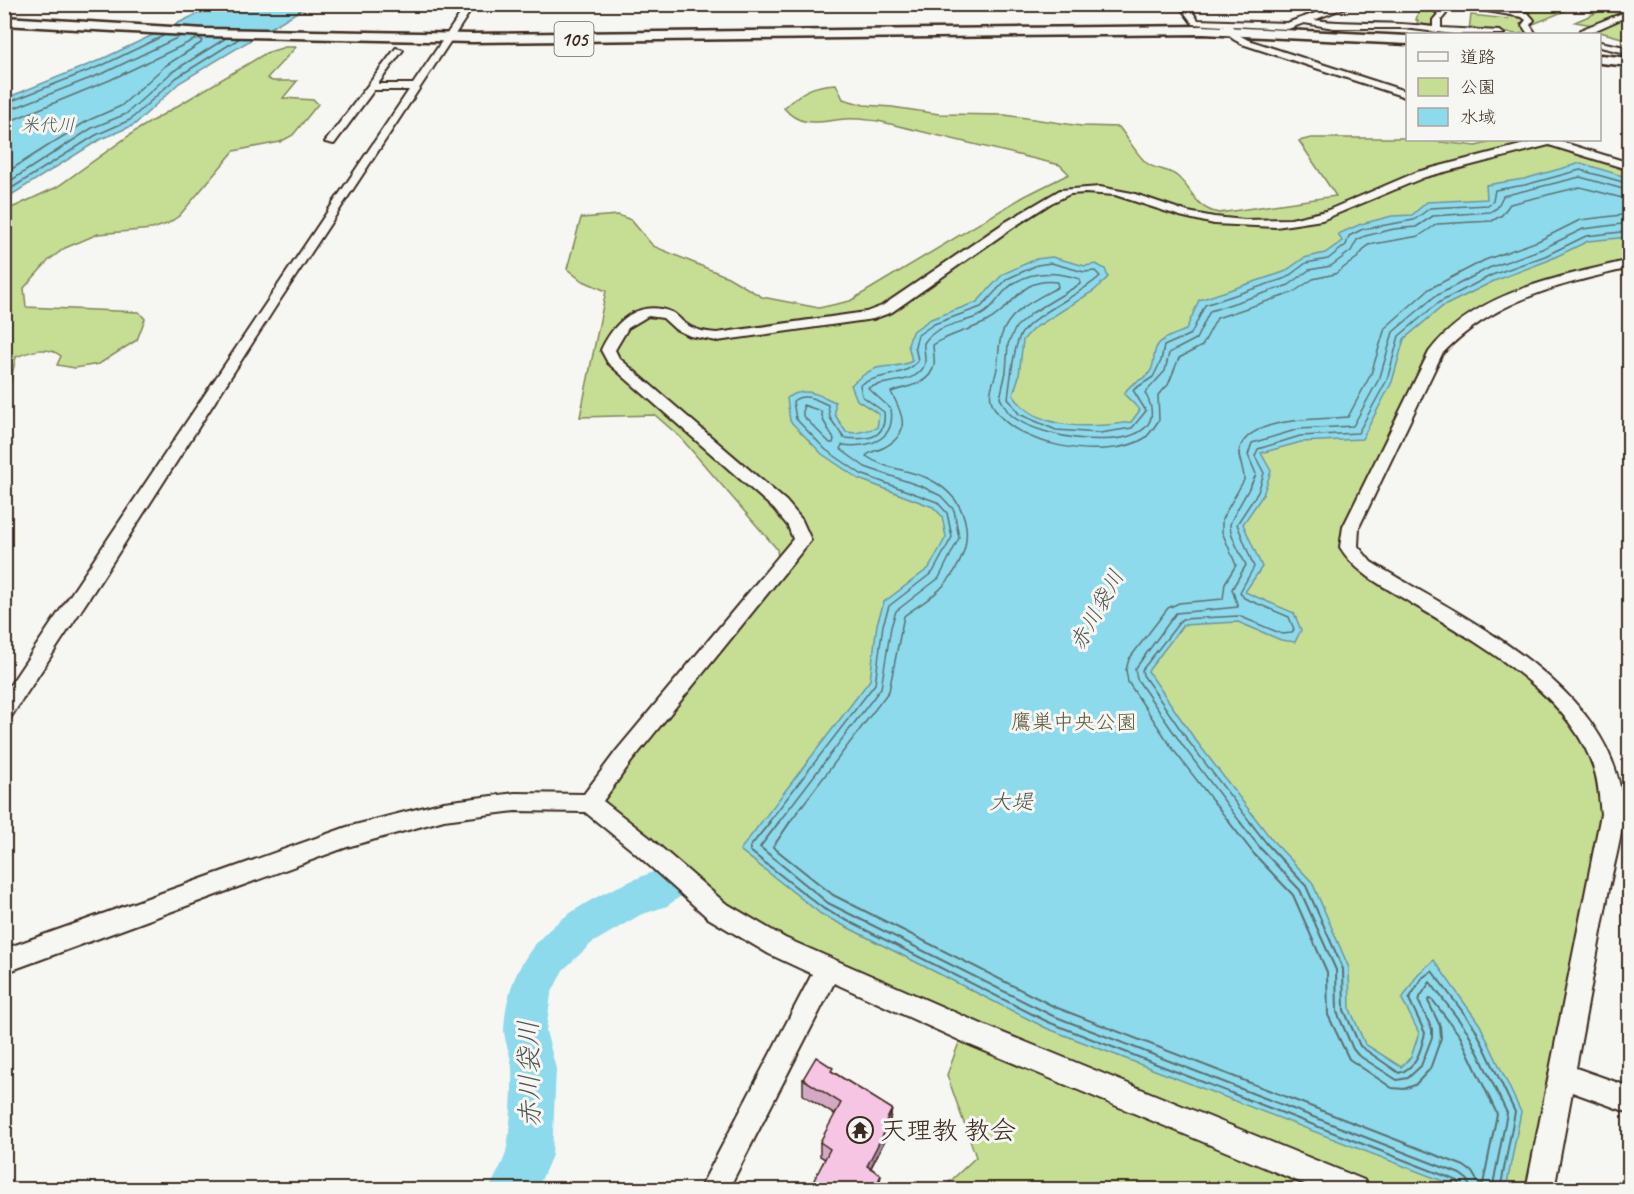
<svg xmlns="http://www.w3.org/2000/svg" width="1634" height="1194" viewBox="0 0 1634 1194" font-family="Caveat,'Klee One',sans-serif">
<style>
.green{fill:#c6de94;stroke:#808459;stroke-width:1.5}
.water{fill:#8ddaec;stroke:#6c949a;stroke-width:1.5}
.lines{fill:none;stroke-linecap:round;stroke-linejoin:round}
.shore-far1{stroke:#5c7070;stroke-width:1.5}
.shore{stroke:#5c7070;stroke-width:2}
.river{fill:#8ddaec;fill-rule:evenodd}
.minor-casing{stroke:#3b2a1e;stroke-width:4}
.highway-casing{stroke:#3b2a1e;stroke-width:5}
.minor{fill:#f6f6f2;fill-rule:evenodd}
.highway{fill:#f6f6f2;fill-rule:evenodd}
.wall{fill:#d4a9c4;stroke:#3b2a1e;stroke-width:1.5}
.shaded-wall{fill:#ad8aa0;stroke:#3b2a1e;stroke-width:1.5}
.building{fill:#f7c5e4;stroke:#3b2a1e;stroke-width:1.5}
.labels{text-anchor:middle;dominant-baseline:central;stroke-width:6;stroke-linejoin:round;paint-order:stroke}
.far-water-label{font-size:18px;font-style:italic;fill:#505652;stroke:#f6f6f2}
.shield{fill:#f6f6f2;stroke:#73675e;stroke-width:1.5}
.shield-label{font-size:20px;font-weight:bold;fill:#3b2a1e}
.park-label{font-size:21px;fill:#5e573c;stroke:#f6f6f2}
.water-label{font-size:22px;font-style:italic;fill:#505652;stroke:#f6f6f2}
.near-poi-label{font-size:26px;fill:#3b2a1e;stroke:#f6f6f2;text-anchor:start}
.near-water-label{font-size:27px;font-style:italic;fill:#505652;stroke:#f6f6f2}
</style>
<rect width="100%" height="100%" fill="#f6f6f2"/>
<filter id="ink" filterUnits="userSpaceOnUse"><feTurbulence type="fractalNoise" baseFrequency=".0167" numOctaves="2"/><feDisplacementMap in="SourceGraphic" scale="12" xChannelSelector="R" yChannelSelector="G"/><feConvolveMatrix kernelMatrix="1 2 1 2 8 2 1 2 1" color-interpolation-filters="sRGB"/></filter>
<g filter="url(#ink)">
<path class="green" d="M1420,5H1434L1431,9L1437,14L1432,21L1433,25L1417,24L1418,20H1416Z
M1476,5H1493L1521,10L1523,7L1515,5H1556L1551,7L1565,11L1531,25L1529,24L1533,18L1529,16Z
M1564,5H1629V9L1593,25L1575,22L1596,13Z
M1509,13L1526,18L1520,24L1527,32L1519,34L1469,30L1471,15L1508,19Z
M1629,14V24H1626L1629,26V40L1593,30Z
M285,47H296L267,78L272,81H297L283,98L314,100L318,104L293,135L280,142L234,151L179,216L167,224L152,229L98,234L65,248L49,260L24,288L26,307L139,312L145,319L137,340L99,364L75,368L57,365L61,356C48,345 31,351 16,357L5,407V211L57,187L137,130L266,53Z
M836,84L843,99L864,105L892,107L939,114L1005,115L1081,126L1119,127C1128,138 1137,156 1148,164C1156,170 1170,169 1178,177C1194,191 1194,208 1219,213L1336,196L1299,141L1311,138H1407L1476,146L1499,140H1534L1629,167V264L1546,285L1449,337L1349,547L1560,696L1612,793L1540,1189H942L976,1157L947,1075L964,1029L777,946L589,803L779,569L777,549L680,437L655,415L580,417L606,291L581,280L567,269L581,218L618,215L631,220L653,246L728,277L762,297L819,308L850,301L1025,196L1069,174L1060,165L878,121C867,120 856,118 845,119C821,121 801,129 784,108C801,92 812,85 836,84Z"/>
<path class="water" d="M216,5H309L179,83L134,125L99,140L5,199L4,99L100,60Z
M1581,163L1629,178V237L1588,241L1547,261L1494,281L1442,307L1404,339L1392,382L1362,439L1301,442L1261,453L1271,471L1263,495L1243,524L1262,567L1245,592L1294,613L1301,630L1295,642L1281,640L1238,622L1183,625L1148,671L1194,738L1272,840L1312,882L1349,968L1350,1009L1365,1044L1401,1067L1411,1057L1419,1033L1402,999L1418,974L1434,960L1480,1025L1521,1112L1506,1189H1463L1046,1028L821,914L740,850L870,680L877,624L884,602L929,568L946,537L942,516L933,507L859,479L822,454L790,421L787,398C804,386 818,394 835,402V415L846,432L856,433L877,428L879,414L857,400L851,385C859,378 867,371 877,368C890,365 900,368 912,361L908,345L912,332L931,319L977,302L1003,274L1036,259L1052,257L1085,266L1096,264L1105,269L1108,277L1095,290L1033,329L1023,340L1019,376L1013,395C1037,432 1092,428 1131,422L1140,410L1124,394C1131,381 1141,382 1149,373C1155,366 1153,358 1155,351C1158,338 1175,335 1186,330L1199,300L1284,272L1304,258L1325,253L1342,241L1338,234L1361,224L1392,216L1412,215L1427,202L1487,199L1486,185L1524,179Z"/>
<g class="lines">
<path class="shore-far1" d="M4,104L103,65L165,35
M4,112L106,72L181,36
M4,121L15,119L110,80L198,38L202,40L201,43L165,66L121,106L87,121L4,174
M4,185L92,128L126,114L172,72L226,38
M4,193L96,135L130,120L176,78L240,38
M803,405L821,411L823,420L834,439L833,443H830L803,416Z
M768,823L875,684L883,625L889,606L933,572L952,537L947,513L937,502L861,474L826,450L796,419L793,401C804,392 817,400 828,405L830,418L844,438C866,440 887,440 884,412L862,396L860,385C878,373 904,378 918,361L915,346L918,335L934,324L981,307L1007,279L1037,265L1051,263L1084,272L1095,271L1100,276C1081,295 1027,317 1019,338C1012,356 1011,379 1008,398L1019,414L1056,430L1100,433L1132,428L1146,411L1133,390L1153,377L1161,361L1164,346L1191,334L1205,305L1286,278L1306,263L1328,259L1346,245L1349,236L1363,229L1414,220L1430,208L1488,205L1493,201L1495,190L1525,185L1580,170L1630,184
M778,823L881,688L891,627L896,611L939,578L959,538L954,510L941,496L923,487L865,467L840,449L842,445C868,448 896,441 891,409L868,388C883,380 917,384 924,366C927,359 923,350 924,343C936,324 962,324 981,315C991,310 996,301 1003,293C1024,269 1053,271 1080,279V284L1032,313L1016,327L1008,344L1006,372L1000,398C1003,403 1006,410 1010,414C1041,444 1183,459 1145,393L1165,371L1169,353L1196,339L1210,311L1289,285L1309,270L1331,266L1351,251L1357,240L1365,236L1394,229L1416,227L1433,216L1490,212L1497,208L1503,196L1580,177L1630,191
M789,823L889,691L904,616C917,606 933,598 944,585C978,548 974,500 927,478C907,469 884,469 866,456C870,451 877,451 883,448C912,434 903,414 891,392C907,386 930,385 934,365C935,358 933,351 933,345C949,334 968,331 986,322C1015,308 1018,277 1057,282L1058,287C1037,299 1008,311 1001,337C998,347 999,358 997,368C996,378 988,390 991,400C1005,447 1108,462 1145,438C1150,434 1155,426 1159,420L1158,395L1168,385L1179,358L1202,346L1217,318L1292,293L1313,279L1335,274L1357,258L1368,245L1419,236L1437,224L1492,221L1502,215L1510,204L1580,187L1630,200
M1230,823L1175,752L1128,682L1126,670L1129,659L1168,608L1179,603L1223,599L1225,583L1236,565L1222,532V519L1244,480C1245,469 1236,458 1240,448C1251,416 1321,420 1348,417L1371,374L1385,328L1429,289L1485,260L1538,241L1580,220L1630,214
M1241,823L1183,746L1137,679L1135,669L1176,613L1238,607L1232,589L1246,565C1241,554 1230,537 1230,525C1230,519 1252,486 1256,474L1248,455L1252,443L1299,429L1353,426L1380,377L1393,332L1434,297L1489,268L1542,249L1583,229L1630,223
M1251,823L1189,742L1143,675L1142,670L1182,619L1239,616L1282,634L1292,633L1294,629L1289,617L1244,598L1240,592L1254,567L1237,524L1258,492L1264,473L1255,456L1258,449L1300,436L1358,433L1387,380L1399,336L1438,303L1492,275L1545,256L1586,236L1630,231"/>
<path class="shore" d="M770,822L750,847V851L824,909L1048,1022L1458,1181L1462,1190
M779,822L760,847L828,903L1051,1015L1460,1174L1468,1180L1470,1190
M790,822L773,847L833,895L1055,1007L1464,1166L1472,1172L1479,1184H1483L1497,1114L1460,1036L1431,998L1428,1001L1440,1026L1441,1038L1430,1069L1415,1085L1404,1089L1392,1088L1349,1059L1328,1015L1327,972L1293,895L1254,854L1229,822
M1240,822L1261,849L1300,890L1336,970L1337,1012L1353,1049L1358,1055L1397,1080L1408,1078L1421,1066L1432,1037V1029L1418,1000L1430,982L1468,1032L1507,1113L1492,1190
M1250,822L1267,844L1306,886L1343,969L1344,1010L1360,1046L1399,1073C1417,1068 1421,1049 1425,1033L1409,999L1422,978L1432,971L1475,1028L1515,1112L1500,1190"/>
<path class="river" d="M668,866L681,872L687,884L681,896L667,906L640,915L592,943L563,970L551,994L546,1031L556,1069L552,1155L537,1190H489C494,1177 503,1165 506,1152C510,1139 513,1084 512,1070C512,1056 504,1043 504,1029C509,931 588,897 668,866Z"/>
<defs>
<path id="minor" d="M467,4H475L276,306L101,580L11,717L4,719V694L409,90H374L334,144L325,142L396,48L403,50L378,84H413Z
M1178,4H1187L1198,20L1287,23L1341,4H1354L1314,20C1353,25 1393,21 1433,27V20L1438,14L1431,7L1434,4H1445L1440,8L1446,14L1441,20V28L1500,31L1504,34H1453L1404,28H1334L1304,23L1288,29L1232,26L1239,35L1248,40L1408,92V98L1242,44L1233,39L1223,26L1193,24Z
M1446,4H1470L1528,13L1534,20L1530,25L1536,34H1528L1522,25L1526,20L1522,17Z
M1630,10V15L1587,34H1579L1580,30Z
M1600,42L1630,48V54L1600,47Z
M1540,140H1555L1630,163V170L1549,145L1425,177L1322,220L1276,227L1214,224L1180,216L1115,195L1085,193L1070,194L1051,203L1012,228L892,312L873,319L717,341L690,336L675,329L663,318L648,316L628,328L615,350L619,358L786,501L802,520L811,540L631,762L603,801L649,837L724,902L785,938L986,1026L1364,1180L1368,1190H1319L970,1045L834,983L728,1190H699L812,974L769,954L708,918L633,851L585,812L515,811L444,820L347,847L4,973V949L347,827L444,802L515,793L584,794L617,750L793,539L788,526L774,509L608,363L601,350C614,322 638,299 671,312C676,314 678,317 682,321C692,330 704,332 717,333L866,312L882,306L1004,223L1060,190L1100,187L1132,193L1188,212L1214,217L1245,220L1291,219L1326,211L1417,172Z
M1630,260V268C1558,285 1495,299 1442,354L1359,527L1358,546L1371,562C1463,618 1620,688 1623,813C1623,834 1613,868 1609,889C1598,949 1587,1008 1576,1068L1630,1087V1113L1572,1092L1554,1190H1526L1601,814C1599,800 1599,783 1594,769C1569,692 1476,642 1411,603C1385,587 1356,574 1340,547L1343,527L1429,352C1475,291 1560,277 1630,260Z"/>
<path id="highway" d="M4,17L205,29L472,34L1203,26L1408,36V44L1203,34L472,42L205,36L4,25Z
M1600,55L1630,58V66L1600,63Z"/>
</defs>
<use href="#minor" class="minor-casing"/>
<use href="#highway" class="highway-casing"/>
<use href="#minor" class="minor"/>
<use href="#highway" class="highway"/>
</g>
<path class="wall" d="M833,1072L892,1109L886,1138L871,1168L881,1175L878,1190H810V1188L825,1159L820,1156V1142L835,1115L803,1095V1079Z"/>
<path class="shaded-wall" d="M892,1109L886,1138L865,1179L867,1166L886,1121Z
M881,1175L878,1190H874Z"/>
<path class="building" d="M816,1057L833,1068L831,1071L892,1109L886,1121L889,1123L867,1166L881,1175L874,1190H812L810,1188L830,1149L820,1142L841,1103L803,1079Z"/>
</g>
<defs>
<symbol id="temple-ring" viewBox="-11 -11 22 22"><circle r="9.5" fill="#f6f6f2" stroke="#3b2a1e" stroke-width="1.5"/><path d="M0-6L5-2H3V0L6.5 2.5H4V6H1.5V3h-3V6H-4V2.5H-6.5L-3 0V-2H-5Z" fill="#3b2a1e"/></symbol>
</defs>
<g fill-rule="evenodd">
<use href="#temple-ring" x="845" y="1115" width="30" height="30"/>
</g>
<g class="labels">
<g class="far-water-label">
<text x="48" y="125">米代川</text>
</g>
<rect class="shield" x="554.5" y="22" width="39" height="34" rx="4.5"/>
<g class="shield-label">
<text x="574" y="39">105</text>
</g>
<g class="park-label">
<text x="1074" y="722">鷹巣中央公園</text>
</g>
<g class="water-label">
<text transform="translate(1097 610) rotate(-61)">赤川袋川</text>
<text x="1011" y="802">大堤</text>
</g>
<g class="near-poi-label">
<text x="880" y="1130">天理教 教会</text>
</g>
<g class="near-water-label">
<text transform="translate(529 1074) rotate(-91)">赤川袋川</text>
</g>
</g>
<rect width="1634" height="1194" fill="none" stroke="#f6f6f2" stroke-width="24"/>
<rect x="12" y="12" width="1610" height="1170" fill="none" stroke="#3b2a1e" stroke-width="2" filter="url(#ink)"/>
<rect x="1406" y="33" width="195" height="108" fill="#f6f6f2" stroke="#aba49d" stroke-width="1.5"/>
<rect x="1418" y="52" width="30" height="9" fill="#f6f6f2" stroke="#aba49d" stroke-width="1.5"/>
<text x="1460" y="63" font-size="18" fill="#3b2a1e">道路</text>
<rect x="1418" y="78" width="30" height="18" fill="#c6de94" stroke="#aba49d" stroke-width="1.5"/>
<text x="1460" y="93" font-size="18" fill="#3b2a1e">公園</text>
<rect x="1418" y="108" width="30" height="18" fill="#8ddaec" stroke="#aba49d" stroke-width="1.5"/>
<text x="1460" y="123" font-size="18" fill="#3b2a1e">水域</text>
</svg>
